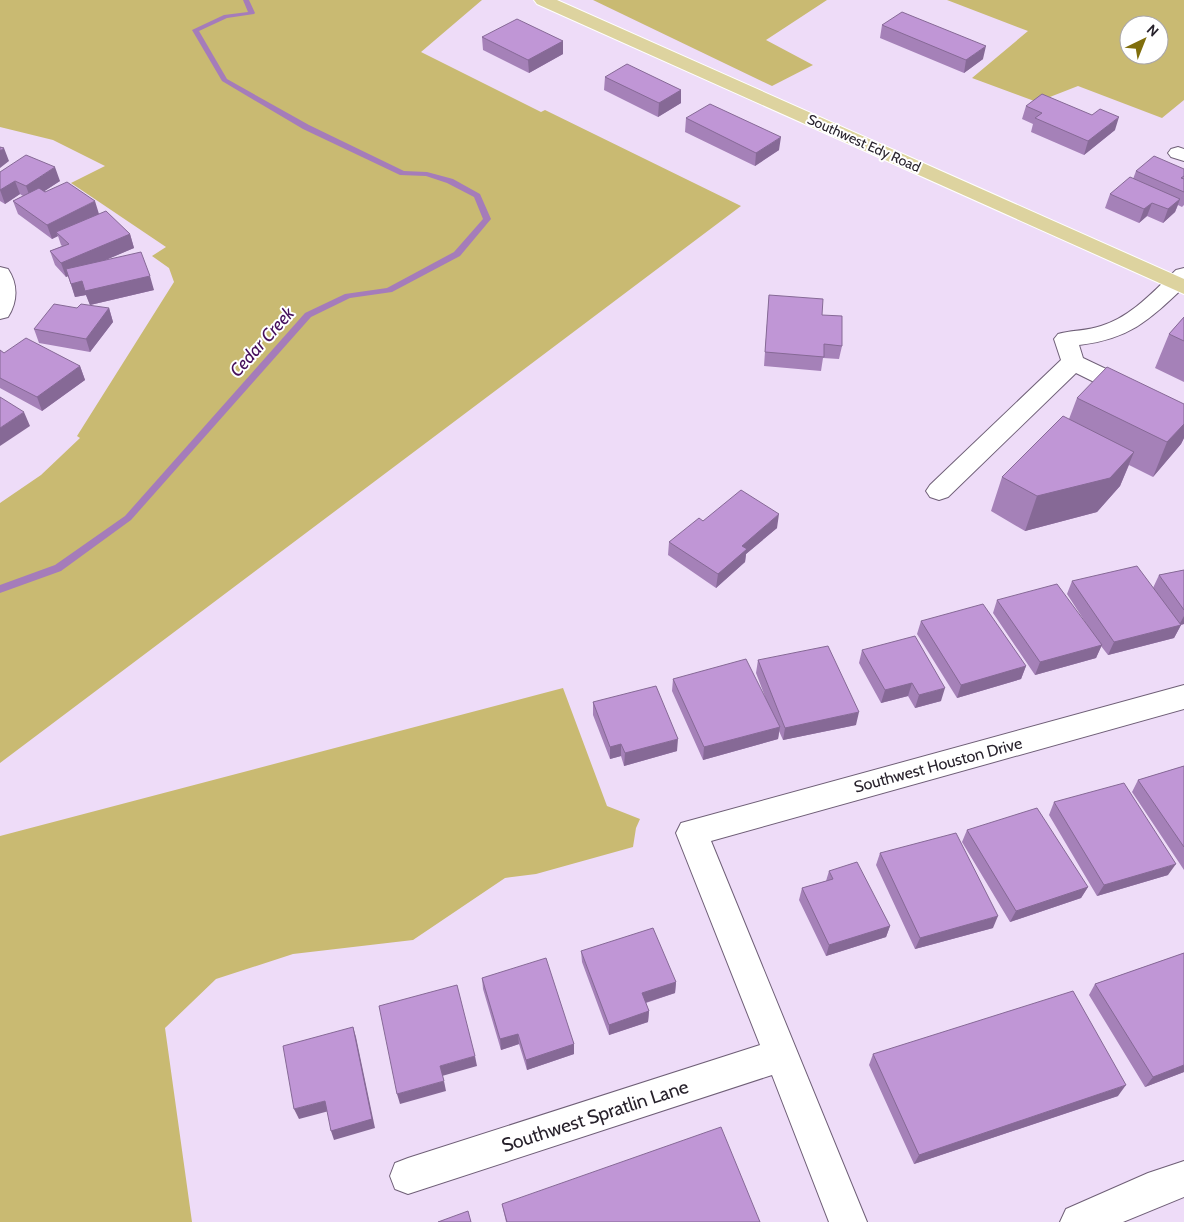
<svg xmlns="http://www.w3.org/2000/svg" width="1184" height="1222" viewBox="0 0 1184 1222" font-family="Cabin,sans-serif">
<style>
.green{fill:#c9ba72;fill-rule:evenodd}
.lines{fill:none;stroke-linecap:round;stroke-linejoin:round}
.stream{fill:#a57cba;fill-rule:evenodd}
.minor-casing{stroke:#6f5f77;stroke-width:2}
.major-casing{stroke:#fff;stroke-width:2}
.minor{fill:#fff;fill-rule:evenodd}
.major{fill:#ddd39f;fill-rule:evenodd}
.wall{fill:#a581b8}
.shaded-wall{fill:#866996}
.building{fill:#c096d6;stroke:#866996}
.labels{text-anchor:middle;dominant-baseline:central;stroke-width:4;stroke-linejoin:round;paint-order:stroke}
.far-street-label{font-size:14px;fill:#27212b;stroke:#fff}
.street-label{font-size:16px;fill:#27212b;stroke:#fff}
.water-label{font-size:18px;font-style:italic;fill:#450e5b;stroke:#fff}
.near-street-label{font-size:19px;fill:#27212b;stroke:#fff}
</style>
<rect width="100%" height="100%" fill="#eedcf8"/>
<path class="green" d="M0,0H482L421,52L541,112L545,110L741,206L0,763V503L41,475L80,438L77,436L174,282L169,268L152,256L166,247L71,183L105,166L53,140L0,127Z
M593,0H827L766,40L813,65L772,86Z
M947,0H1184V100L1162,118L1078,86L1037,102L972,78L1028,31ZM1129,25H1159V55H1129Z
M563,688L607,806L640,819L636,828L633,847L536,874L505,878L413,940L293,954L216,979L165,1028L192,1222H0V836Z"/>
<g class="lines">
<path class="stream" d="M243,0H249L255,13L254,14L227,18L199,31L227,79L309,125L404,171L427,172L453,179L480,194L491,219L460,256L392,292L350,298L311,317L131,520L61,571L0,593V585L55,565L125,516L305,313L345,294L387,288L454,252L483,219L474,197L447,183L426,176L400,175L303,129L222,81L192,30L224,15L248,12Z"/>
<defs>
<path id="minor" d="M1178,147L1184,149V161L1171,157L1168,153L1171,149Z
M0,267L8,269C18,284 18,301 8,317L0,319Z
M1184,268V287C1149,320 1130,339 1079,345L1083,358L1184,406V424L1175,422L1076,373L948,497L939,500L930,497L926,491L930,485L1061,360L1054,339L1058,334C1072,330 1087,331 1101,326C1131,317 1154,291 1176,270Z
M1184,685V709L711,841L867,1222H829L772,1075L408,1194L395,1189L390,1176L395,1163L408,1158L760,1045L676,833L681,823Z
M1184,1161V1197L1123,1222H1060L1066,1209L1148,1173Z"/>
<path id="major" d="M534,0H557L1184,279V294L537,4Z"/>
</defs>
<use href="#minor" class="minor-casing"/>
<use href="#major" class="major-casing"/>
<use href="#minor" class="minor"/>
<use href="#major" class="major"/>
</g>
<path class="wall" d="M882,25L983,59L964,73L880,38Z
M482,37L563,41V54L529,73L483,50Z
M605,77L681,90V103L658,117L604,90Z
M1026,106L1115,130L1084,155L1031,132L1033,124L1022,119Z
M686,118L779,150L755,166L685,132Z
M1184,169V205L1182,207L1178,205L1175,212L1163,223L1147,216L1139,223L1105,208L1110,194L1133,179L1136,171Z
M0,172L60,181L44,191L99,214L130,234L134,248L105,260L154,290L90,305L86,295L75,297L68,276L66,277L55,265L50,251L62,246L61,245L58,236L52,239L18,214L13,201L23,196L20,194L5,204L0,201Z
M769,295L822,315L842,346L839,359L823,358L821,371L764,366Z
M77,308H109L113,322L90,352L39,343L34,329Z
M1184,317V382L1155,368L1169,334Z
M0,350L4,353L80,366L85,380L42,411L0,388Z
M1077,398L1184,404V438L1181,444L1153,477L1129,465L1120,486L1097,512L1025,531L991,511L1002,477L1069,419Z
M703,521L777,528L746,554L745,562L716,588L668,555L669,542Z
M1184,570V624L1181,625L1174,638L1108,655L1101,646L1096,658L1035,675L993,613L997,600L1091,631L1067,594L1072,581L1153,588L1159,575Z
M921,621L1026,666L1021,679L957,698L917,634Z
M862,650L941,701L915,708L908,696L881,703L859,663Z
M758,660L856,725L783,740L779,731L778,739L703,760L672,691L673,679L767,702L756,673Z
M593,702L677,751L624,766L621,756L610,759L593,715Z
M1184,766V870L1132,792L1138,780Z
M1054,802L1168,875L1097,896L1049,815Z
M967,830L1088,887L1081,898L1010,922L962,842Z
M880,853L993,928L915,949L876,865Z
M829,871L890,926L886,937L826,956L799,900L802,888L826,881Z
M581,951L676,982L675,993L646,1003L649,1011L648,1022L609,1035L582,962Z
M1184,953V1072L1145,1087L1089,995L1095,984Z
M482,978L574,1044V1054L527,1070L519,1044L501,1050L483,989Z
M873,1054L1118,1096L914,1164L869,1065Z
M502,1204L760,1222H506Z"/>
<path class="shaded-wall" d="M563,41V54L529,73L528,60Z
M986,46L983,59L964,73L966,60Z
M681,90V103L658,117L659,103Z
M1119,117L1115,130L1084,155L1088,141Z
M781,137L779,150L755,166L756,153Z
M4,148L9,161L0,168V151Z
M55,167L60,181L31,200L26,186Z
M15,181L20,194L5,204L0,190Z
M1180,199L1175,212L1163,223L1168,209Z
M95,201L99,214L56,232L58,236L52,239L47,225Z
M1152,203L1147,216L1139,223L1144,209Z
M130,234L134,248L66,277L61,263Z
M150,276L154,290L90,305L86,295L75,297L71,284L82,281Z
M109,308L113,322L90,352L86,339Z
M80,366L85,380L42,411L37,397Z
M24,412L30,426L0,446V428Z
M1184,424V438L1181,444L1153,477L1167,442Z
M1134,452L1120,486L1097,512L1025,531L1037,496Z
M779,514L777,528L746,554L745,562L716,588L718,574L742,546Z
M1184,616V624L1179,625Z
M1181,625L1174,638L1108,655L1114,642Z
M1102,645L1096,658L1035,675L1040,662Z
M1026,666L1021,679L957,698L961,685Z
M912,683L908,696L881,703L885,690Z
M945,688L941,701L915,708L919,695Z
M859,712L856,725L783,740L785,728Z
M780,727L778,739L703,760L704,747Z
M678,739L677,751L624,766L625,753Z
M621,744V756L610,759V747Z
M1176,864L1168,875L1097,896L1104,885Z
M1088,887L1081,898L1010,922L1016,911Z
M998,916L993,928L915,949L920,938Z
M890,926L886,937L826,956L829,945Z
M676,982L675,993L641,1004L642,993Z
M649,1011L648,1022L609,1035V1025Z
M353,1027L356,1037L375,1128L334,1140L331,1131Z
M518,1034L519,1044L501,1050L500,1039Z
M574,1044V1054L527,1070L526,1060Z
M475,1056L477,1066L442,1076L440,1066Z
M1184,1065V1072L1145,1087L1153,1077Z
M444,1081L446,1091L400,1104L397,1094Z
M1126,1085L1118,1096L914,1164L919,1155Z
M325,1101L329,1111L299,1119L294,1109Z"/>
<path class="building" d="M902,12L986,46L966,60L882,25Z
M517,19L563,41L528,60L482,37Z
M627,64L681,90L659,103L605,77Z
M1042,94L1092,115L1100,109L1119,117L1088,141L1035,118L1042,113L1026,106Z
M710,104L781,137L756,153L686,118Z
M0,147L4,148L0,151Z
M26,155L55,167L26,186L15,181L0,190V172Z
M1154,156L1184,169V176L1181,178L1184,179V192L1136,171Z
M1130,177L1180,199L1168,209L1152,203L1144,209L1110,194Z
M67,182L95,201L47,225L13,201L39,188L45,192Z
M106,211L130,234L61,263L50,251L69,244L56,232Z
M141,252L150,276L85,291L82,281L71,284L66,269Z
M769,295L823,299L822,315L842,316V346L824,344V357L765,352Z
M54,304L77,308L81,304L109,308L86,339L34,329Z
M1184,317V341L1169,334Z
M26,338L80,366L37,397L0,378V350L4,353Z
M1107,367L1184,404V424L1167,442L1077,398Z
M0,397L24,412L0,428Z
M1063,416L1134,452L1110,478L1037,496L1002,477Z
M741,490L779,514L742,546L747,549L718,574L669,542L699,518L703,521Z
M1137,566L1181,625L1114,642L1072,581Z
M1184,570V610L1159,575Z
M1057,584L1102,645L1040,662L997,600Z
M983,604L1026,666L961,685L921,621Z
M915,636L945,688L919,695L912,683L885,690L862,650Z
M828,646L859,712L785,728L758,660Z
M746,659L780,727L704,747L673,679Z
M656,686L678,739L625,753L621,744L610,747L593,702Z
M1184,766V847L1138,780Z
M1124,783L1176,864L1104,885L1054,802Z
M1037,808L1088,887L1016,911L967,830Z
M956,833L998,916L920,938L880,853Z
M857,862L890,926L829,945L802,888L833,879L829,871Z
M653,928L676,982L642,993L649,1011L609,1025L581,951Z
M1184,953V1065L1153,1077L1095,984Z
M546,958L574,1044L526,1060L518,1034L500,1039L482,978Z
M457,985L475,1056L440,1066L444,1081L397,1094L379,1006Z
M1073,991L1126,1085L919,1155L873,1054Z
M353,1027L372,1119L331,1131L325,1101L294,1109L283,1046Z
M721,1127L760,1222H507L502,1204Z
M468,1211L471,1222H438Z"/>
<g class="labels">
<g class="far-street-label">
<text transform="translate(864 143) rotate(24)">Southwest Edy Road</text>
</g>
<g class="street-label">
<text transform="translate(938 765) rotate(-15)">Southwest Houston Drive</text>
</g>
<g class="water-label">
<text transform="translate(262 342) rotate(-48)">Cedar Creek</text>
</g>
<g class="near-street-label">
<text transform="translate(595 1116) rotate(-18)">Southwest Spratlin Lane</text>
</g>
</g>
<g transform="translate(1144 40) rotate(43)"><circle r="24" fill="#ffffff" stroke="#a9a6aa"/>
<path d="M0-4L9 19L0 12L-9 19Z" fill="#806e0c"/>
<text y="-8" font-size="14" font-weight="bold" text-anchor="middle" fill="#27212b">N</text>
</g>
</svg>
